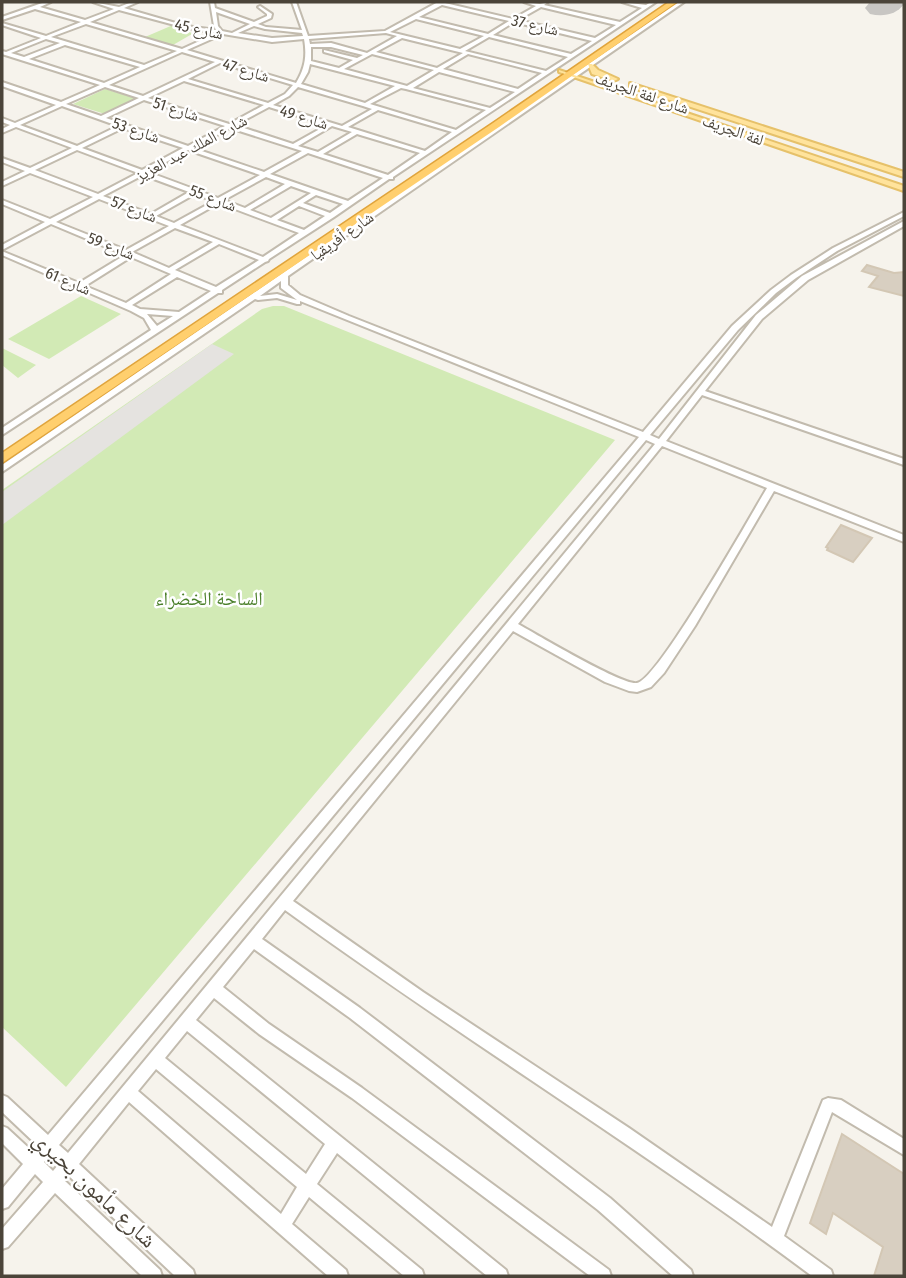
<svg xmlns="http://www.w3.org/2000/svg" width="906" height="1278" viewBox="0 0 906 1278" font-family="'Fira Sans Condensed','Noto Naskh Arabic',sans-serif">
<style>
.green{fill:#d2eab5}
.parking{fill:#e5e3e0}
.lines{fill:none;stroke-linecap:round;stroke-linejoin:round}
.runway{fill:#c8c6c3;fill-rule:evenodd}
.building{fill:#d8cfc1;stroke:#d3c7b4;stroke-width:2}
.minor-casing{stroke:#c2bbae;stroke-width:4}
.major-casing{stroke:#e6c16a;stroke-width:4}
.highway-casing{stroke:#e0a43c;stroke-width:3}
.minor{fill:#fff;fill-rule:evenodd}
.major{fill:#ffe39c;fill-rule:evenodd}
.highway{fill:#ffcf6e;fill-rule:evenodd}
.labels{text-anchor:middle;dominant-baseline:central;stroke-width:5;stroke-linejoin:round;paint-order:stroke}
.far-street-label{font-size:16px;fill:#4b4439;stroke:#fff}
.park-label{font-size:19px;fill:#4a7f2a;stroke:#fff}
.near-street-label{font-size:23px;fill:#4b4439;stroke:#fff}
</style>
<rect width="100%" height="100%" fill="#f6f3ec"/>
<path class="green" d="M173,25L187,29L192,34L173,45L145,37Z
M105,89L138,99L105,114L73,104Z
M81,296L121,314L49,359L8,339Z
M273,306H284L615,440L66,1087L2,1027V490L262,309Z
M2,348L36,365L18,378L2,365Z"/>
<path class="parking" d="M212,344L234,354L2,525V492Z"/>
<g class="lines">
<path class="runway" d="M870,2H904V4C896,15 883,17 870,14L865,8Z"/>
</g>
<path class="building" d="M867,265L894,273L904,272V296L869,287L878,276L862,271Z
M841,525L872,538L853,562L827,550L828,548L826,547Z
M842,1134L904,1174V1276H874L883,1247L833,1213L826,1234L810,1223Z"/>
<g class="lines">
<defs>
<path id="minor" d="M45,2H51L40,7L85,20L114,9L93,2L119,7L132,2H138L124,8L186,26L216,30L214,26L210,2H214L215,8L254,22L267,16V14L258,7L260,6L272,14L271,18L258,24L266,27L302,30L292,2H296L308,36L385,31L438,2H446L445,3L513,19L536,6L524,2L540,4L548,2L544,5L620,22L642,8L622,2L646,5L651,2H656L393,177V179H389L334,217L269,259L268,261L265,262L222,290V293H218L2,435V428L151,330L144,318L131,311L2,255V251L4,252L79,283L125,255L51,224L2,250V245L45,222L2,204V200L50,219L93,197L30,173L2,186V182L25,171L2,162V158L30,168L72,148L16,127L2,133V129L10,125L2,122V118L15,123L56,105L2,86V82L61,102L100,85L2,54V51L6,52L41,38L2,25V23L46,36L81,22L35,9L2,20V17ZM442,5L509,21L488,34L419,17ZM541,7L616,25L595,38L518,20ZM119,10L186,28L217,33L182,49L90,22ZM216,12L250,24L232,33L222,31L218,26ZM416,19L484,36L460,49L390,32ZM514,22L592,41L571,54L493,35ZM86,24L177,51L144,65L51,37ZM254,26L265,29L302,33L303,36L272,38L238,33ZM386,33L397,36L367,53L331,43L310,44L309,39ZM223,34L272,42L304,39C307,56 305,68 296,83L187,50ZM489,37L568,57L546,71L465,51ZM402,38L463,53L437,68L376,52ZM46,39L60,43L24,57L11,53ZM65,45L140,67L104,83L29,59ZM311,47H331L363,55L357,58L324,50V52L353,60L339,68L311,61ZM182,52L215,62L143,96L109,85ZM372,54L434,70L407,86L344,69ZM468,54L542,73L518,89L443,69ZM220,63L293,85L285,94L268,103L188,79ZM310,64L395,86L365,103L301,84L308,72ZM439,72L515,92L490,108L413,88ZM184,81L264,105L229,124L148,98ZM105,87L139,98L101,116L66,104ZM298,87L363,106L372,109L342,126L273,105L289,96ZM401,88L406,89L486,110L456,130L370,104ZM144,100L225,126L188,146L106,118ZM62,106L118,126L77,146L20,125ZM269,107L327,125L293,144L235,125ZM378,110L452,132L425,151L348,127ZM332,126L352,132L318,152L298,146ZM123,128L183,148L142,170L82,148ZM230,128L302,151L264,172L193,148ZM357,134L420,153L388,175L323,154ZM77,150L138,173L98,194L35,170ZM188,150L260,175L218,198L148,172ZM308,153L383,178L348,201L270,174ZM143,175L189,192L151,214L103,196ZM266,177L285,184L245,208L224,200ZM291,186L311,193L271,218L250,210ZM195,194L214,201L174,223L156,216ZM316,195L343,204L330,213L303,203ZM99,199L169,226L126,250L56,222ZM219,203L299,233L263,257L180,225ZM299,206L325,216L304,230L277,220ZM175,228L213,242L169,268L132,252ZM219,244L259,260L216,287L175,270ZM131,257L171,274L126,303L85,286ZM177,277L211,291L179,312L140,309L132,305ZM147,314L173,316L157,326Z
M679,2H684L288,276V285L300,295L349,316L643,432L732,326L771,290L791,275L833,248L904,212V216L837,251L796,278L776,293L738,330L650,435L659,439L756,315L802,276L904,221V226L808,280L762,319L705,391L904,459V465L702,395L666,441L904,535V542L774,491L695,626L664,673L651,687L637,692L629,691L605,682L513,631L293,901L423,992L629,1128L772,1227L823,1100L828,1098L841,1100L904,1139V1155L832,1112L784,1236L831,1270L833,1276H812C641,1148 458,1036 285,910L262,939L360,1008L610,1198L691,1270L693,1276H673L598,1210L350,1018L254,949L223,987L269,1024L362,1088L609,1270L611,1276H590L352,1098L259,1034L214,998L196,1020L506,1270L508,1276H487L337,1153L317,1184L422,1270L424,1276H404L309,1197L292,1224L346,1270L348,1276H328L129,1102L79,1164L193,1270L195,1276H175L69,1176L65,1181L160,1270L162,1276H142L55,1193L8,1247L2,1249V1229L43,1182L35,1174L8,1207L2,1209V1189L23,1164L2,1143V1126L7,1128L33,1152L38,1146L2,1112V1095L7,1097L48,1135L639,437L300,301V304H297L277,298L258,300L255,299L2,472V465ZM281,281V288L297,300L277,294L260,296ZM646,440L655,444L68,1153L59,1145ZM662,446L767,488C751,515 658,680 637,683C623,686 536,634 518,624ZM187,1031L325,1144L306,1174L165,1058ZM156,1069L297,1187L281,1214L138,1091ZM49,1157L58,1165L53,1171L44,1162Z"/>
<path id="major" d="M588,64H592L598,70L618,79L614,81L592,74Z
M559,70L904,186V191L559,72Z
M630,83L904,172V177L630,87Z"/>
<path id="highway" d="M669,2H677L499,127L2,463V453L493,123Z"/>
</defs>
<use href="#minor" class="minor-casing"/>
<use href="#major" class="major-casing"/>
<use href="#highway" class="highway-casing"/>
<use href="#minor" class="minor"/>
<use href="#major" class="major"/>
<use href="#highway" class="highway"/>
</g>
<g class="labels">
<g class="far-street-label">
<text transform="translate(535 25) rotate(13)">شارع 37</text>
<text transform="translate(199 29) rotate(12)">شارع 45</text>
<text transform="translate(246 70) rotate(17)">شارع 47</text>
<text transform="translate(642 93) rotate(19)">شارع لفة الجريف</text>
<text transform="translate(176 109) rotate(18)">شارع 51</text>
<text transform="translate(304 117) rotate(17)">شارع 49</text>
<text transform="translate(136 130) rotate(19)">شارع 53</text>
<text transform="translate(733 130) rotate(19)">لفة الجريف</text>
<text transform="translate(191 148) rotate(-28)">شارع الملك عبد العزيز</text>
<text transform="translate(213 198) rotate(21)">شارع 55</text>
<text transform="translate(134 209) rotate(21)">شارع 57</text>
<text transform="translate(342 236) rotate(-35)">شارع أفريقيا</text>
<text transform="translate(111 246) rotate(22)">شارع 59</text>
<text transform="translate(68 281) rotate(23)">شارع 61</text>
</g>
<g class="park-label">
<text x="209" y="598">الساحة الخضراء</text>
</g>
<g class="near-street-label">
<text transform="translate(95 1189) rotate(43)">شارع مأمون بحيري</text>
</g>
</g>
<rect width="906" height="1278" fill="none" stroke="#4b4439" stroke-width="7"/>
</svg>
